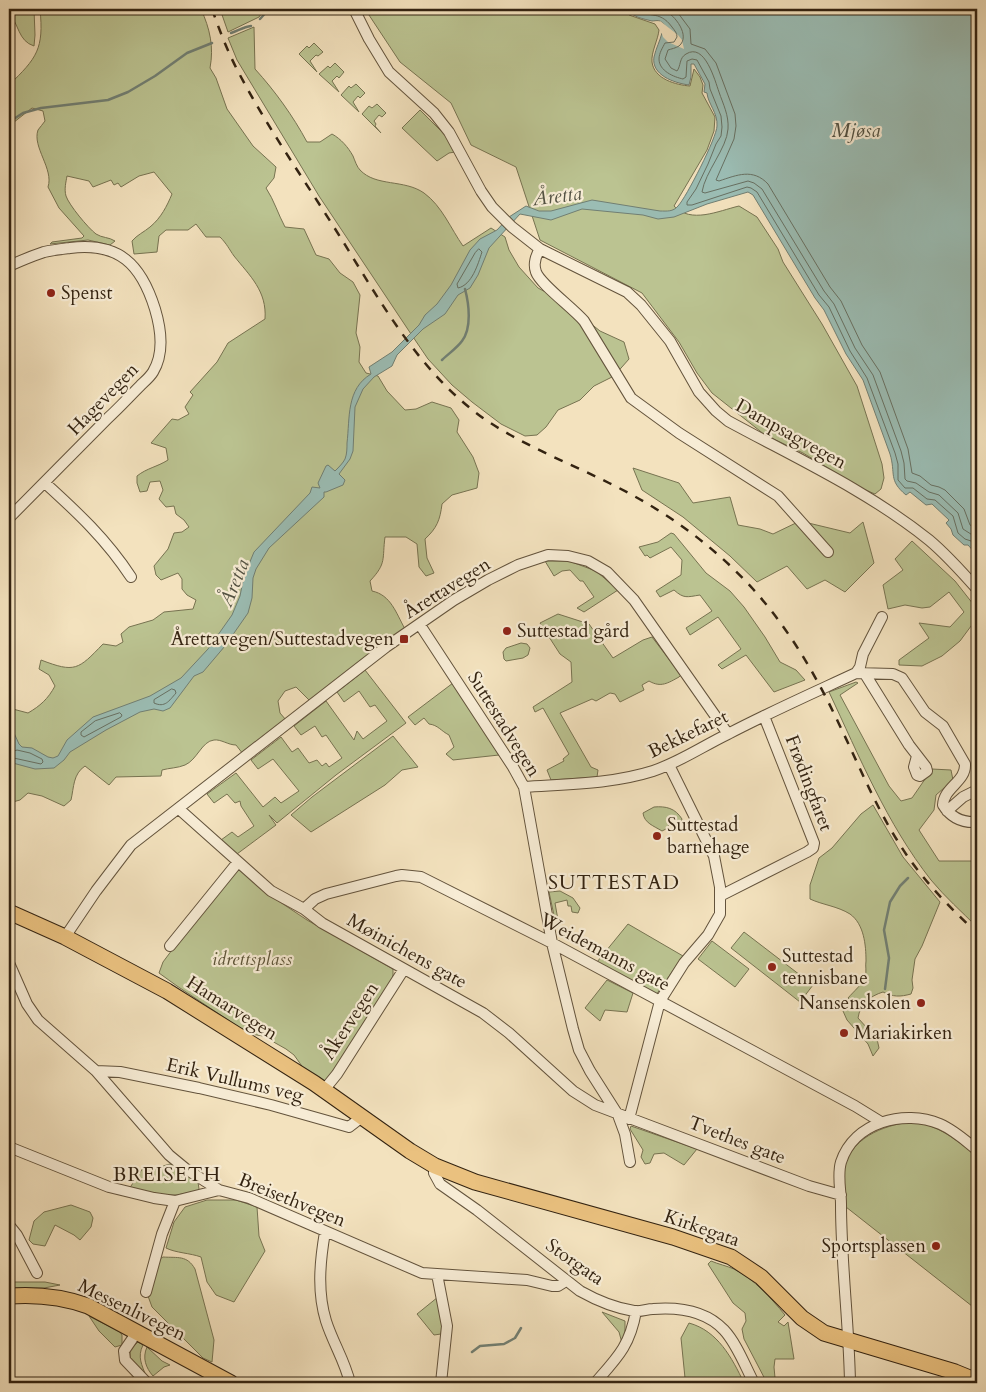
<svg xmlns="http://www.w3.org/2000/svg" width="986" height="1392" viewBox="0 0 986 1392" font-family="Cardo,serif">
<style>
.green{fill:#bbc391;stroke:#777351}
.water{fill:#9bbdb4;stroke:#717f73}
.pier{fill:#f3e2be}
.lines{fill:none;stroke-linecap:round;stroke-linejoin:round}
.shore{stroke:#677062;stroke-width:1}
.stream{stroke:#717f73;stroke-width:2.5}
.street-casing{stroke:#63533c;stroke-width:12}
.primary-casing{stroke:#332311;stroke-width:17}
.street{stroke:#f7ecd5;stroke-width:10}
.primary{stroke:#eac17f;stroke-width:15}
.rail{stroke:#332311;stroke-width:2.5;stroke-dasharray:9 9;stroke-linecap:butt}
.poi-dot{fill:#8f2418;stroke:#f7ecd5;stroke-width:2}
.labels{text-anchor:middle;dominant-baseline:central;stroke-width:4.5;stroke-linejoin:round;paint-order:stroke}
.poi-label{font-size:19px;fill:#332311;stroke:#f7ecd5;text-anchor:start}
.street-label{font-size:19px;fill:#332311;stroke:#f7ecd5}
.park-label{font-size:19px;font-style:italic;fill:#5c5337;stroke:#f7ecd5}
.water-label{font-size:20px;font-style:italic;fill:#525142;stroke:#f7ecd5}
.neighbourhood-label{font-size:20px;letter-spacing:1px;fill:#332311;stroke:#f7ecd5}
</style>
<rect width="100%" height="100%" fill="#f3e2be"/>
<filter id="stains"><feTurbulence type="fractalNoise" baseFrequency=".004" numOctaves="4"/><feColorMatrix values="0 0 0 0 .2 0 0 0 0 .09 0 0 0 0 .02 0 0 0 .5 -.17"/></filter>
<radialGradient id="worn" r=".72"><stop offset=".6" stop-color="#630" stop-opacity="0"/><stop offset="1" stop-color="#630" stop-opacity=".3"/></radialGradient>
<path class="green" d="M9,9H34L35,35L34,46C18,41 19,24 9,13Z
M40,9H201C210,29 214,47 210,68L216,78L227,109L253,146L276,167L274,178L266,188C274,200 278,214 285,227L304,229L316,255L329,259L340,273L353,282L360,295L356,333L360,347L359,362L366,373L378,376L387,391L405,410L416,409L432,402L451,408L459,420L457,432L473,457L479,473L477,488L452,495L442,504C440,520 437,528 425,539L427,558L434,573L426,576L419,567L417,544L406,537H385C382,559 387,563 370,581L372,591C391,595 396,613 405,629L311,702L296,687L285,691L278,701L280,713L286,720L243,754L236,745C228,745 221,739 214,740C202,741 197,760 185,765C178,768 169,768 162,770L161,776L116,777L109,785L85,766C73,774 74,787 71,800L64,806L42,796L28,793L20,800L9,803V708L28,713C40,706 48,699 55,686L49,675L39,669L41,660C75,673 78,670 103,644L116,646L123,642L121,634L129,627L153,620L164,612L193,609L196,600L187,595L182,589V579L178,573L161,580L156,575L154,566L168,549L174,533L182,532L189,527L184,520L176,514L174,506L166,507L159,499L163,490L160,481L150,482L147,491L140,492L137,483V476C147,468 157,467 168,460L166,448L151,443L172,419L178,420L189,414L185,407L193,395L190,392L217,362L228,343L265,319C267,291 250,276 234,256C229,249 227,244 220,237H206L196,224L188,230H166L159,236L157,252L134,254L132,241C137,235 144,232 150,227C161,218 167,206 172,194L154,172L139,176L121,187L118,183L114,185L111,180L93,187L89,181L67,176C66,182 64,189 66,196C69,205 88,228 96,234C102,238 109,237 115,241L110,245L88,240L50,244L52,242L82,238L84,236L59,208L48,187C54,169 32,147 38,130C40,127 43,124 45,121L43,111L32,108L9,126V85C37,58 44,49 40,9Z
M220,9H265L259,17L228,32Z
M365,9H625L629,15L655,24L659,30C658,40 651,52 652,62C654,79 676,85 690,86L694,69L700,77L703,85L702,93L715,117L714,131L707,150L674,206C691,224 718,211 739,206L757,217L778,249L783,262L822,324L857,386L882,464L884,478L881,489L875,494L861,488L803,453L765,435L712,393L697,373L679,342L642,293L540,240L516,167L471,145L451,103L400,62Z
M254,27L255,69C275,91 293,116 307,142H320L332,134C341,139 348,147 353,156C355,161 357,167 360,170C376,187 404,179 424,193C442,206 451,229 463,246L491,228L505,237L509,250L519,267L538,288L564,302L600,331L624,342L629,359L614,376L594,386L580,400L558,410L546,427L537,435L525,436L501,424L472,402L452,385L428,359L411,334L319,196L237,60L228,38Z
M314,43L323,52L318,56L316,55L310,61L317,72L299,54L307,46L309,48Z
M335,63L344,72L339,78L337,76L332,81L339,92L319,74L328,66L330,68Z
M356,84L365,93L360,98L358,96L353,102L359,112L341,95L349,86L351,88Z
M377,104L386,113L382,117L379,115L374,121L376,124L375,126L381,133L362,114L369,106L372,108Z
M420,110L446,136L455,152L449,153L437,161L402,128Z
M633,468L679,483L693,503L730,497L738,525L760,529L773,534L800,521L850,533L863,522L874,563L845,592L825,580L807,589L787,566L757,582L730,556L683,517L642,490Z
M671,533L674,534L706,573L730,591L744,607L765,637L780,662L796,670L805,680L774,692L746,655L722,669L718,665L741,649L718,617L690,635L686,628L712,611L700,595C687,597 684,599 674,590L660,597L656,591L681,575L682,560L671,547L650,558L647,555L645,556L639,547L658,542Z
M912,541L955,581L977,609V618L960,641L942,656L922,666L899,665V660L929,638L919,623L950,627L964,612L949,592L930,607L922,608L905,605L888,609L883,585L903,570L895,559Z
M545,561H569L596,571L618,590L584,612L577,608L594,597L583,581H580L570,570L562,571L554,576Z
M558,614L589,624L613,658L643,640L652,637L681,675L679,677C668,683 661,688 649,681L642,685L644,690L620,702L615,694L610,693L596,701L592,699L560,713L591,767L598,770L597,777L551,780L547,770L564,761L563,759L569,754L543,708L535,712L533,707L572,682L571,662L560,654L540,623Z
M521,643L527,644L530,648L528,655L523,658L506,661L504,659L503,652L506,648Z
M365,670L406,723L336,775L277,823L269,815L276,825L237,854L221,840L232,832L238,837L254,826L241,806L240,801L235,803L227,794L214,803L207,794L236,773L263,807L275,797L281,803L299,791L273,759L258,769L251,760L281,737L292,752L298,748L309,763L317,760L322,766L326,763L329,767L342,758L326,735L322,737L315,726L301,735L294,726L326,701L354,740L357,731L363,739L387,721L375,705L370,707L359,691L344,702L337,692Z
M856,682L858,683L840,695L889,786L901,801L912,798L932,769L951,770L953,780L936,795L934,810L919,830L939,861H972L977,871V927C962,912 945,897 931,880C887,824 859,756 829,692Z
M453,683L499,755L453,760L446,754L454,747L449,735C441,731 438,725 429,724L424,718L415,725L408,717Z
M393,736L418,767L402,770L385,785L311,832L291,815L312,797Z
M873,805L903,857L940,902L922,946L915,959L912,980L913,988L911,994C900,997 893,997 883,992C870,996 860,1004 858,1018L877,1039L879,1048L873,1056L868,1044L847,1020L843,1011L852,1002L848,998C854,991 862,985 865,976C867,972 865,966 866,961C866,945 864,924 850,914C837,906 823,905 810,899V885L819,858L832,848L861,814Z
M654,807C666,806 675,808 682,819L679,827L670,823L666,829L662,831C654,826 644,823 643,813Z
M237,868L274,898L307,920L393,969V975L392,980L327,1080L323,1081L304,1069L294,1055L286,1049L263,1036L251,1034L237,1026L177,986L159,973L163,962L175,946Z
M560,891L573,898L580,908L578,913L572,912L571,906H568L567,900L555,903L558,920H555L549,892Z
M628,924L683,956L656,995L597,962Z
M744,932L813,985L800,1002L731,948Z
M712,941L749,969L735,987L698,959Z
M607,980L633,993L627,1012L605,1010L600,1021L585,1008Z
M911,1122C938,1124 956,1140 977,1156V1310L846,1207C845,1195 843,1183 844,1171C848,1139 883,1125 911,1122Z
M631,1126L697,1149L684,1165L664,1153L654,1154L650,1163L645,1164L641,1157L643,1150L630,1129Z
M170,1164L174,1165L198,1182L199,1189L197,1191L177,1195H165L129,1189L143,1168H156Z
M207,1200H236L257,1207L259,1236L265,1251L234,1302L216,1295L207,1282L201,1257C190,1253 176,1253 166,1248L174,1222L185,1207Z
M71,1205L90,1212L93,1218L91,1227L80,1240L74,1235L55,1225L45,1246L33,1244L29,1240L34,1221L44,1212Z
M163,1257C178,1258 187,1255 195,1269L214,1340L212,1362L203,1358L152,1307L148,1296L158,1260Z
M711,1261C718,1264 727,1266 734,1269C754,1279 771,1298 785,1315L778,1322L784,1326L788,1322L794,1359H775L774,1367L775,1378L771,1383H767L744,1339L742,1329L746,1321L745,1313L733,1303L708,1264Z
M9,1282H45L60,1285L44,1288H9Z
M438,1297L443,1318L441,1334L434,1335L417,1314Z
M602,1312L625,1321V1335L622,1343L619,1332Z
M89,1316L120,1332L122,1335V1345L115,1347L99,1331Z
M689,1323C718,1331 732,1358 744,1383L688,1382L685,1378L681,1338Z
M138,1342L143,1345C137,1357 142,1365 146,1376L130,1361V1350Z
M147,1347L162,1361L170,1365L164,1367L153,1376C146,1368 142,1358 147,1347Z"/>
<path class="water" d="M628,9H977V555L968,545H964L953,535L951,529L946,523L949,520L932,504L926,505L910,492L906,495C888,480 896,474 890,454L863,380L846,354L824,310L815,298L753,195L748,192L707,204L674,217L658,219L643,215L582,209L551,220L520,214L489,248L478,275L470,288L458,295L445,314L423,329L397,355L392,366L374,377L363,389L355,407L353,451L350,459L339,474L345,480L343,485L326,492H324V497L269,548L256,569L253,578L252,598L248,613L225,646L203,672L194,676L170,708L163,711L154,709L140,712L106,730L70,752L64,760L54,768L35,769L9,762V749L12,743L9,738V728L14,733L19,744L22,747L32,748L48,757L53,758L58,756L67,740L93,717L150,696L181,678L208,649L232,615L240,596L244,576L254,552L310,493L312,487L320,488L318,483L326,466L328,465L335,471C339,467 343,463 345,459C347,454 347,448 347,443C350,418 346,389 371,374L369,367L392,352L419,325L425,315L437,304L451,285L470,250L480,239L497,230L509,217L526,206L539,211H551L592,200L660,211C667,211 673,212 678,206C686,198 717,137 717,126C718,113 708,104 707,93L704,92L705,84L694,64H691V77L689,85C674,83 651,75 654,57C656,48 660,41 662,33L671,38C668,33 665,23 660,21C658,20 654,21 652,21C644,19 631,17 628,9Z"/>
<path class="pier" d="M660,21L678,35L682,40L684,49L668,42L663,37L661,31L667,33L659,23Z"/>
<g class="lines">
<path class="shore" d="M633,9C647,19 659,9 672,27C675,31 677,33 677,37L674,42L665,43C663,47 659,53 659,59C659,71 674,77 683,79L686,77L687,61L692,59L697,60L709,82L710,89L721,116L722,127L721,136L716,144L708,164L696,189L687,202V205H692L747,187L751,188L757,192L819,295L829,307L850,351L867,378L895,453L898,464V480L905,488H913L927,499L935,500L953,516L958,533L965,539L971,541L977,548
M652,9C656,9 661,9 664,10C675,15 691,36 679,46C676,48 671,49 668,50L665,59L671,68L677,71C681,66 679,58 686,54C705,42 715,81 719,92C723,104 729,115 728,129C727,148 705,172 702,192L705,193L748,181L754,183L762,189L824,291L834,304L855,348L873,375L901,451L904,463L905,479L907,481L916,483L929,492L939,495L958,513L963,529L977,538
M675,9L690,29L691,44L705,49L716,63L735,114L736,126L734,139L716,180L719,181C737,175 753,168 768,184L830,287L841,301L862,345L880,372L908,449L912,473L920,476L931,485L939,487L945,490L964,509L970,525L977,529
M479,249L482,252C478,264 472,285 458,288L457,284L475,253Z
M172,689L175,690L176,693C169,701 165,708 154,703V700Z
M120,713L122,715L121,717L84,737L81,735V732L95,721Z
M9,753L17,750L30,753L42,759L43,762L41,764L9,757"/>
<path class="stream" d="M260,19L269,9
M231,33C238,31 243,27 251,26
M9,122L23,113L41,108L108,100L128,92L155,76L187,53L212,43
M442,360C448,354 457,348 462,341C472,328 469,304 465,289
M976,797L977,796
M885,989L889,958L884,930L890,902L900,886L908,878
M472,1352L480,1346L504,1344L515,1338L521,1328"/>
<defs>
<path id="street" d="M354,9L369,39L389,72L434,113L449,132L481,191L492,207L512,227L540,249L627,292L641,305L670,341L699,392L716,411L728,421C796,458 868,491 929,540C947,555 962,572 977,589
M540,249C536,255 533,264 536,272C540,284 573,308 584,321L631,398L679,433L778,496L828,552
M9,266C20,261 32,256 44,252C53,250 62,249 70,248C119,242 141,264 155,309C161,329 164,354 153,372C150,377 144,382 140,386C129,397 119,408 108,418C75,451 42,485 9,518
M45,483C78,513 106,539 131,577
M420,625L513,767L524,787L552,943L573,1029L579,1050L590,1071L618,1115L625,1134L630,1162
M856,673L893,674L902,678L925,712L943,726L965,764C966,782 944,787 943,805C951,818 962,823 977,822
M865,674L909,745L926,767L927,771L920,776L917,775L914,767L917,756
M524,787C567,784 612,784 653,771C680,762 703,746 728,734C770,712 813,693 856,673L860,667L863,654L882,617
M179,809L271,891L304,909L322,923L483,1013L509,1033L573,1091L595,1105L809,1186L841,1195
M947,811L963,797L977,790
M720,896L807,852L813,848L814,843L764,716
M304,909L315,899L326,894L396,876L402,875L421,877L552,943L855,1106L881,1122
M65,937L96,891L131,845L386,647L454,600L488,580L518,565L548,555L568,556L588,561L607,572L634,600L728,734
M170,946L238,862
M9,963L27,1004L38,1020L96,1071L169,1155L186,1169L219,1190L249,1198L422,1273L527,1280L552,1286H558L566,1281
M96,1071L120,1072L199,1088L271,1105L349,1127L362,1117
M324,1090L337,1074L404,969
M629,1119L660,1001L684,963L708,935L720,914V887L714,856L669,765
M9,1147L109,1187L154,1198L175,1201L219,1190
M435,1166L434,1173L440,1184L477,1210L580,1291C596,1300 615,1308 634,1311C640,1312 647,1309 653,1309C678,1307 706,1311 724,1330C737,1344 745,1366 754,1383
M9,1225L17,1235L37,1273
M325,1232C320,1261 317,1292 326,1321C333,1343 345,1361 350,1383
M437,1274L447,1326L441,1383
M146,1292L162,1234L175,1201
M137,1332L124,1351L125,1360L147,1383
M595,1383C617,1358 630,1346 636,1311
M850,1383C849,1323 841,1264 841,1204C841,1191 837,1175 841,1162C854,1122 904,1109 940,1124C954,1130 966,1141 977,1150"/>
<path id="primary" d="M9,912L65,937L167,991L314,1083L410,1151L435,1166L475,1182L673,1237L731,1257L761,1277L802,1318L824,1333L955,1372L977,1381
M9,1296C37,1294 61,1296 88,1306L231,1383"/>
</defs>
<use href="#street" class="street-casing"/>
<use href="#primary" class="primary-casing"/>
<use href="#street" class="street"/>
<use href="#primary" class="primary"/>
<path class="rail" d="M212,9C220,32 229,55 241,77C268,128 301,175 332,224C376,293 415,369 483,418C522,445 567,462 609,483C664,510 712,544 753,589C789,629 816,675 839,724C858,763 874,803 897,840C918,875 947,905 977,933"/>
</g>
<g class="poi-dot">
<circle cx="51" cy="293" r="5"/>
<circle cx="507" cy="631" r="5"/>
<rect x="399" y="634" width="10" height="10" rx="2.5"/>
<circle cx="657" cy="836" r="5"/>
<circle cx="772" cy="967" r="5"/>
<circle cx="921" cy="1003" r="5"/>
<circle cx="844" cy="1033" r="5"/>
<circle cx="936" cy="1246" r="5"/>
</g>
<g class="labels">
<g class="poi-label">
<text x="61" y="293">Spenst</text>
<text x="517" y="631">Suttestad gård</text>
<text x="394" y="639" text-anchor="end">Årettavegen/Suttestadvegen</text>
<text x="667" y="825">Suttestad<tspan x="667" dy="22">barnehage</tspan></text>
<text x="782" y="956">Suttestad<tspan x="782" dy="22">tennisbane</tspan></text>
<text x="911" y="1003" text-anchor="end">Nansenskolen</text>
<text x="854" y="1033">Mariakirken</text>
<text x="926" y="1246" text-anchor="end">Sportsplassen</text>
</g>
<g class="street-label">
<text transform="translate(103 399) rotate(-46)">Hagevegen</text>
<text transform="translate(791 434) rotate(29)">Dampsagvegen</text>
<text transform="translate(447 588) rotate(-32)">Årettavegen</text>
<text transform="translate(504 724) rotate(58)">Suttestadvegen</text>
<text transform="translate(688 734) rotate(-26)">Bekkefaret</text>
<text transform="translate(809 783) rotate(69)">Frødingfaret</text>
<text transform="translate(407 951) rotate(29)">Møinichens gate</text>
<text transform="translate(605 952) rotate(28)">Weidemanns gate</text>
<text transform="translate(232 1008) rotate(32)">Hamarvegen</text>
<text transform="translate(350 1021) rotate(-57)">Åkervegen</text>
<text transform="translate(235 1080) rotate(13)">Erik Vullums veg</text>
<text transform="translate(737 1140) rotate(21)">Tvethes gate</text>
<text transform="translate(292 1200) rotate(22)">Breisethvegen</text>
<text transform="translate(702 1228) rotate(19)">Kirkegata</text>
<text transform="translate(575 1262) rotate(35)">Storgata</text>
<text transform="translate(132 1310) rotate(26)">Messenlivegen</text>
</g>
<g class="park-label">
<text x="252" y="959">idrettsplass</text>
</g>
<g class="water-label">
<text x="856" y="130">Mjøsa</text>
<text transform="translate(557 196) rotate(-7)">Åretta</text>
<text transform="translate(234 583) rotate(-68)">Åretta</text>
</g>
<g class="neighbourhood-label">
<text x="614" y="882">SUTTESTAD</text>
<text x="167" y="1174">BREISETH</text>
</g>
</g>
<rect width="986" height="1392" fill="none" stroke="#f3e2be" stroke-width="30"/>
<rect x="10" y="10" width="966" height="1372" fill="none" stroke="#332311" stroke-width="2.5"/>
<rect x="15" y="15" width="956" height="1362" fill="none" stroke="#332311"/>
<rect width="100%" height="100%" filter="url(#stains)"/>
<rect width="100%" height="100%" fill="url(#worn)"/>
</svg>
